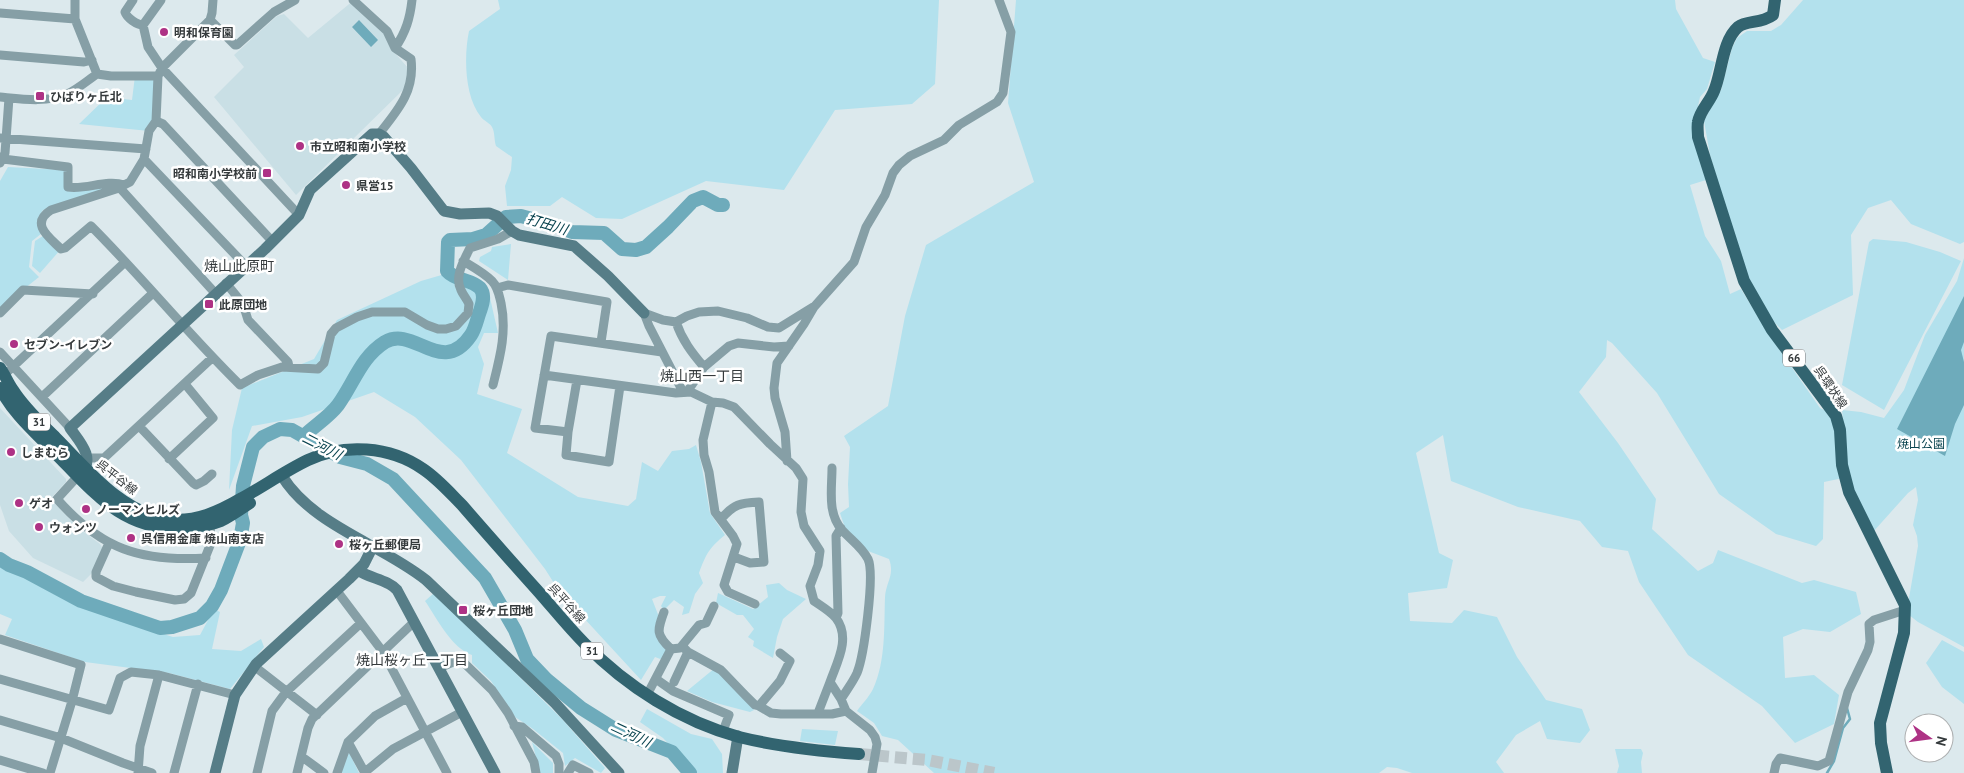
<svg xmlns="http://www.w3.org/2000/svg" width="1964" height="773" viewBox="0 0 1964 773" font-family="'PT Sans','Noto Sans JP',sans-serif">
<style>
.built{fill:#c9dfe5}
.green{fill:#b3e1ed}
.water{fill:#6eabbb}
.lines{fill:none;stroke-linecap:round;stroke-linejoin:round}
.stream{stroke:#6eabbb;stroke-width:2.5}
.river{stroke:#6eabbb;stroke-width:14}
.primary-tunnel{stroke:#bbc6ca;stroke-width:12;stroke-dasharray:12 6;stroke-linecap:butt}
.street{stroke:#869fa6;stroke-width:9}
.secondary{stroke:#567d87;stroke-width:11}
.primary{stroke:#326470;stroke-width:12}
.poi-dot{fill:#ae3285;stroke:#fff;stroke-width:2}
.labels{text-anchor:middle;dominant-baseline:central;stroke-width:5;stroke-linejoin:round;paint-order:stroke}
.shield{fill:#fff;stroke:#727576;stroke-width:1}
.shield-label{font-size:11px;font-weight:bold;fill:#353a3c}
.poi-label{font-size:12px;font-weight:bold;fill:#353a3c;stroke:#fff;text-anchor:start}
.street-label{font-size:12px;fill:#353a3c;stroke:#fff}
.park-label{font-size:12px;fill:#0b4450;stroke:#fff}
.water-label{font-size:14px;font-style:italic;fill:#043f4b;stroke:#fff}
.neighbourhood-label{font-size:14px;fill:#353a3c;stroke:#fff}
</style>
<rect width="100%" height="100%" fill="#dce9ed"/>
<path class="built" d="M354,0L385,32L394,52L409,69L405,88L296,195L214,97L244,67L234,55L277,16L284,14L308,38Z
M0,408L66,479V482L50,499L80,529L100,544L103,549L92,573L83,582L33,558L9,531L0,505Z"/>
<path class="green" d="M498,0H939L935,84L912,104L835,110L784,190L706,181L622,219L596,218L562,197L550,206H507L505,186L511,170L512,157L496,146C494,140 495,132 492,127C490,123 484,121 481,117C464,96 464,55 469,31L500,9Z
M1016,0H1675L1676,9L1703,58L1715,62L1707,89L1700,97L1694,125L1706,180L1690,185L1705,236L1721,261L1730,294L1741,289L1772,339L1820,408L1843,419L1842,410L1861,412L1884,418L1904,390L1925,335L1957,281L1964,258V647L1918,622L1909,615V598L1918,546L1917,536L1913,525L1918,500L1916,487L1908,493L1873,532L1848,477L1824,482L1823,539L1816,546L1776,534L1719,494L1657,393L1612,343L1607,340L1606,357L1579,392L1618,443L1656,499L1652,529L1698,571L1713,563L1718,550L1802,583L1814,580L1856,592L1861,614L1830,632L1803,629L1783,637L1785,678L1814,675L1839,695L1834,724L1795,743L1762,706L1688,655L1639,582L1628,551L1602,547L1580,521L1518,507L1451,481L1443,435L1416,453L1439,553L1453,560L1447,588L1408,593L1410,621L1452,623L1464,610L1497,617L1517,657L1546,700L1582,709L1590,730L1580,743L1547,739L1540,721L1516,735L1496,762L1504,773H1412L1397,768L1387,767L1379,773H934L898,740L882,736L874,723L857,711C862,704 869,697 873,689C886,661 884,626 885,597C886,582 895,575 889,559L868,551L845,528L840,513L849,507L848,484L850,447L844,436L888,406L905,316L926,245L1034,182L1008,103Z
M1803,0H1964V242L1960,244L1911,224L1891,200L1868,208L1851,235L1853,295L1782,330L1770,318L1744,274L1710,155L1704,121L1715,98L1721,90L1732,48L1737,38L1747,31H1771L1781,25Z
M135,76H158L155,112L149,131L79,124L107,97L132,100Z
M8,167L67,170L65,188L114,185L115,188L43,210C38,217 37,226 41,234L32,241L29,267L39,277L0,308V181Z
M46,234L61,249L40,273L32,266L35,241Z
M1873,239L1906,242L1940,252L1961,261L1884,410L1842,385L1869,242Z
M511,244L508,280L479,261L480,257L491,251L492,247Z
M445,274L488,289L498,333H484L478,347L484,364L477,394L522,409L507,453L578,497L628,506L636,499L642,462L658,471L672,451L689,449L696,445L701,462L710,513L725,535C709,548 706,554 699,573L703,583L695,594L689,613L682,615L684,607L674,600L664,610L661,606L666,596H660L652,599L659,617L669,651L663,660L655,657L641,680L559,591L545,569L461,460L415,417L374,392L302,417L252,426L229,490L232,430L242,388L314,359L337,320L421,281Z
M0,564L101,614L173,637L200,635L214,609L220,612L212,649L241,651L261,639L264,647L230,689L169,673L85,662L5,635L12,619L0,614Z
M779,583L787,590L806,599L783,619L777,637L773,658L753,646L754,641L748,637L754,629L743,615H737L716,603L718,593L753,609L768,597L766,585Z
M434,593L562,719L605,768L601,773L575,758L565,766L563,753L533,729L515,717L491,681L472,663V655C451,648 437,618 425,601Z
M1942,640L1964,652V704L1942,687L1926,663Z
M715,668L749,702L754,710L750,712L712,702L687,691Z
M647,709L691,734L712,739L722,754L723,773H696L663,738L640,722Z
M802,729L838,731L835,745L800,741Z
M532,742L553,763V773H540Z
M1615,749H1641L1643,753L1641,762L1642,773H1617L1619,766Z
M349,752L359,773H341Z"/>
<path class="water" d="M359,20L378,40L371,47L352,27Z
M1964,296V342L1961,350L1964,362V405L1955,424L1945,456L1897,429Z"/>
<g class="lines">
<path class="stream" d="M1827,773L1834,761L1843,728L1850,719L1847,708"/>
<path class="river" d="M304,436C314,426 329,417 338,405C354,383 361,357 385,342C414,325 442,378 471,335C475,329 477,320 479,314C482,306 486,295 480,288C471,279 456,281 447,271L448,242L450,240L473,239L486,235L506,217L521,216L550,224L572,232L604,233L622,249L636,250L646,247L668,227L693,201L703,197L718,205H723
M0,559L9,565L27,572L81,601L160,628L172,627L200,618L212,606L221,590L240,540L243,523L241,515L243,486L253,447L263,437L280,429L292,430L340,457L367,464L393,479L485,578L515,630L527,659L547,680L581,708L616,730L672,752L690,773"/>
<path class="primary-tunnel" d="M859,754L927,760L994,773"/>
<path class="street" d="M75,0V19L97,74
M133,0L125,12C127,18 137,25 143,25L161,0
M295,0L274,12L237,45H235L210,20L162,68L158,76L156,121L149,131L144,159L130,182L116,189L51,210C29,224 50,238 61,249L65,248L91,226C142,277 188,334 240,385L258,375L282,367L318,369L324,363L331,334L336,328L357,317L372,312H405L427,325L438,329H446L456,326L468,313L469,304C467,299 463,295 461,290C454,277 464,260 470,248L498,239L512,231
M353,0L387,31L395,48L411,59C415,91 398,110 379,134
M0,13L75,19
M210,20L212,13L213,0
M143,25L148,47L162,68L299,215
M395,48C406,32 410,18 412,0
M0,55L84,62L92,60
M0,97C21,99 47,103 67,94C78,89 88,80 97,74L111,76H158
M156,121L163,124L272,241
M0,138L146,149
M3,159L68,167V187C86,190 107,179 124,185
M144,159L245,265
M0,163L5,153L9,98
M119,187L215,293
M463,261C473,267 484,273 492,281C498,287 499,295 501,303C507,332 500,357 493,385
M226,283L243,304L248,320L288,362L289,367
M497,288L508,285L607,302L601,342
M0,313L23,290L93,294
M644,313L663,320L676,322L687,316L699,312L718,311L747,318L768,327L779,328L813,307
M644,313L649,326L683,392
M676,322C682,340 692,353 704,367
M0,352L70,428
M5,374L123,264H125
M544,375L676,393L691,392L712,402L723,403L734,407L770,444L796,468L803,479L801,512L804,526L820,551L818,565L810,586L814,601C821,606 830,611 836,618C851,638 837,662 830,682L841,699L846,711L870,730L875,737L877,744L872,773
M620,386L609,462L566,455L568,432L535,428L551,336L662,352
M687,392L704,367L729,346L738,343L774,347L789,346
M42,397L153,293
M712,402L703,440L704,455L709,472L715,512L733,536L737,544L724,585L728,592L755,604
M139,426L193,483L196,485L204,481L212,474
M568,432L577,380
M87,458H104L212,358
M169,459L213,418L185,384
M787,461L785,432L775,398L774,388L777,363L804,324L814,307L854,262L866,227L885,195L893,173L899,165L910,156L944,140L959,125L997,102L1003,93L1011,32L999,0
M832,468C832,489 827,513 842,530C851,540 862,547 868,559C875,574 864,656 857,673C853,682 846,691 841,699
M78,476L57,499C101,549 140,562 206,558
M721,519C734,504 740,503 759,502L764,562L750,563L734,557
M109,543L96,572V577L113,586L136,592L175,600L184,599L191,593L211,543L210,524
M337,591L383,652L447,773
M664,612C657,631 656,635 671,649L680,648L699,625L706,623L714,606
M836,618L838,613L836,536L841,528
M0,639L81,665L72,701L50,773
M688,652L721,670L745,695L755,705L759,706
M780,653L790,661L780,681L759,706L771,713L781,714H832L846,711
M254,666L317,715
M439,668L460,659L492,690L508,713L534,762L536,773
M0,679L109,710L120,678L131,672L159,675L235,695
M656,679L673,691L729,715L723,731
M674,682L688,652L684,648
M647,695L671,649
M818,713L830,682
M0,720L61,738L123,763L152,773
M514,726L522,727L556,756L559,764V773
M348,742L365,773
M301,758L305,759L324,773
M0,760L43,773
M365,772L393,749L462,712
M138,773L140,746L159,675
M174,773L198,684
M257,773L272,711L286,692L361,623
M297,773L308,728L312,719L414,622
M337,773L348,742L375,716L407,698
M568,773L573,765L589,773
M1774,773L1776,764L1780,758L1818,766L1829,761L1848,692L1868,650L1870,642L1869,624L1874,620L1905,610"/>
<path class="secondary" d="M81,473C96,458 79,441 70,428L265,249L299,215L310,190L372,134H379L384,137L411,168L444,211L460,214L489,213L497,216L512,231L519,235L574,246L608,276L644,313
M282,476C313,526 381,544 426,580L555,703L619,773
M358,570C370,579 387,579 397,590L495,773
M215,773L235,695L256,664L349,579L364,564L373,546
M732,773L738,736"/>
<path class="primary" d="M1775,0L1773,15C1761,24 1747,20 1738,27C1722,41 1722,73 1714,91C1710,102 1700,110 1698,122C1697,126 1698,132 1698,137L1744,281L1772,330L1836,416L1840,430L1842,465L1849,492L1905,605L1904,633L1880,723L1881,743L1887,773
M0,368C5,375 8,383 13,390C25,409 41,423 56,438C87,469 121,512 167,519C195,523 220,511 242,498C264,486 285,471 308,460C344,443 390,446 423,469C438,479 450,493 462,505C487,534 512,562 537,590C553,608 568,627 585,644C627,687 681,721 739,737C779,747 819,751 859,754
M0,388C13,414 37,434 57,455C94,493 125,532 184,528C196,527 209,526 221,521C231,516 241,509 250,503"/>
</g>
<g class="poi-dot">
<circle cx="164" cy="32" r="5"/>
<rect x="35" y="91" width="10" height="10" rx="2.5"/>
<circle cx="300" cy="146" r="5"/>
<rect x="262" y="168" width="10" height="10" rx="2.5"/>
<circle cx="346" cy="185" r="5"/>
<rect x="204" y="299" width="10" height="10" rx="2.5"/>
<circle cx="14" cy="344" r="5"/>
<circle cx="11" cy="452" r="5"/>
<circle cx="19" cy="503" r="5"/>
<circle cx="86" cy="509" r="5"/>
<circle cx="39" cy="527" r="5"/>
<circle cx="131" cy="538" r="5"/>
<circle cx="339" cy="544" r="5"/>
<rect x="458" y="605" width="10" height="10" rx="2.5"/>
</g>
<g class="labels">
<g class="shield">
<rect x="1783" y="349.5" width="22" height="17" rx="4"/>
<rect x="28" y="413.5" width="22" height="17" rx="4"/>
<rect x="581" y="642.5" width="22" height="17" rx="4"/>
</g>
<g class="shield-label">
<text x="1794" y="358">66</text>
<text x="39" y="422">31</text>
<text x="592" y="651">31</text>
</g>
<g class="poi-label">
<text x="174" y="32">明和保育園</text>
<text x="50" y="96">ひばりヶ丘北</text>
<text x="310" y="146">市立昭和南小学校</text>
<text x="257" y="173" text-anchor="end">昭和南小学校前</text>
<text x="356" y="185">県営15</text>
<text x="219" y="304">此原団地</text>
<text x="24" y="344">セブン-イレブン</text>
<text x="21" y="452">しまむら</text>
<text x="29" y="503">ゲオ</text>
<text x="96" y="509">ノーマンヒルズ</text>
<text x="49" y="527">ウォンツ</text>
<text x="141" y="538">呉信用金庫 焼山南支店</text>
<text x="349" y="544">桜ヶ丘郵便局</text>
<text x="473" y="610">桜ヶ丘団地</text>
</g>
<g class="street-label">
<text transform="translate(1831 387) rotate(56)">呉環状線</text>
<text transform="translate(117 477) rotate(38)">呉平谷線</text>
<text transform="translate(567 603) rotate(48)">呉平谷線</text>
</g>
<g class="park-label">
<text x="1921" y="443">焼山公園</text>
</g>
<g class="water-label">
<text transform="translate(547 224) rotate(17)">打田川</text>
<text transform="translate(322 446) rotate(27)">二河川</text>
<text transform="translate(631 734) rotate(25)">二河川</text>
</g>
<g class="neighbourhood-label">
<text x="239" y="266">焼山此原町</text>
<text x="702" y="376">焼山西一丁目</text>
<text x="412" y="660">焼山桜ヶ丘一丁目</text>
</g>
</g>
<g transform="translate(1929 738) rotate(104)"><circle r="24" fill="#ffffff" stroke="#aeb0b1"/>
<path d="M0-4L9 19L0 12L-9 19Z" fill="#ae3285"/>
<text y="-8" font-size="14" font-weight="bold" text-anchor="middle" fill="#353a3c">N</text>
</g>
</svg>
